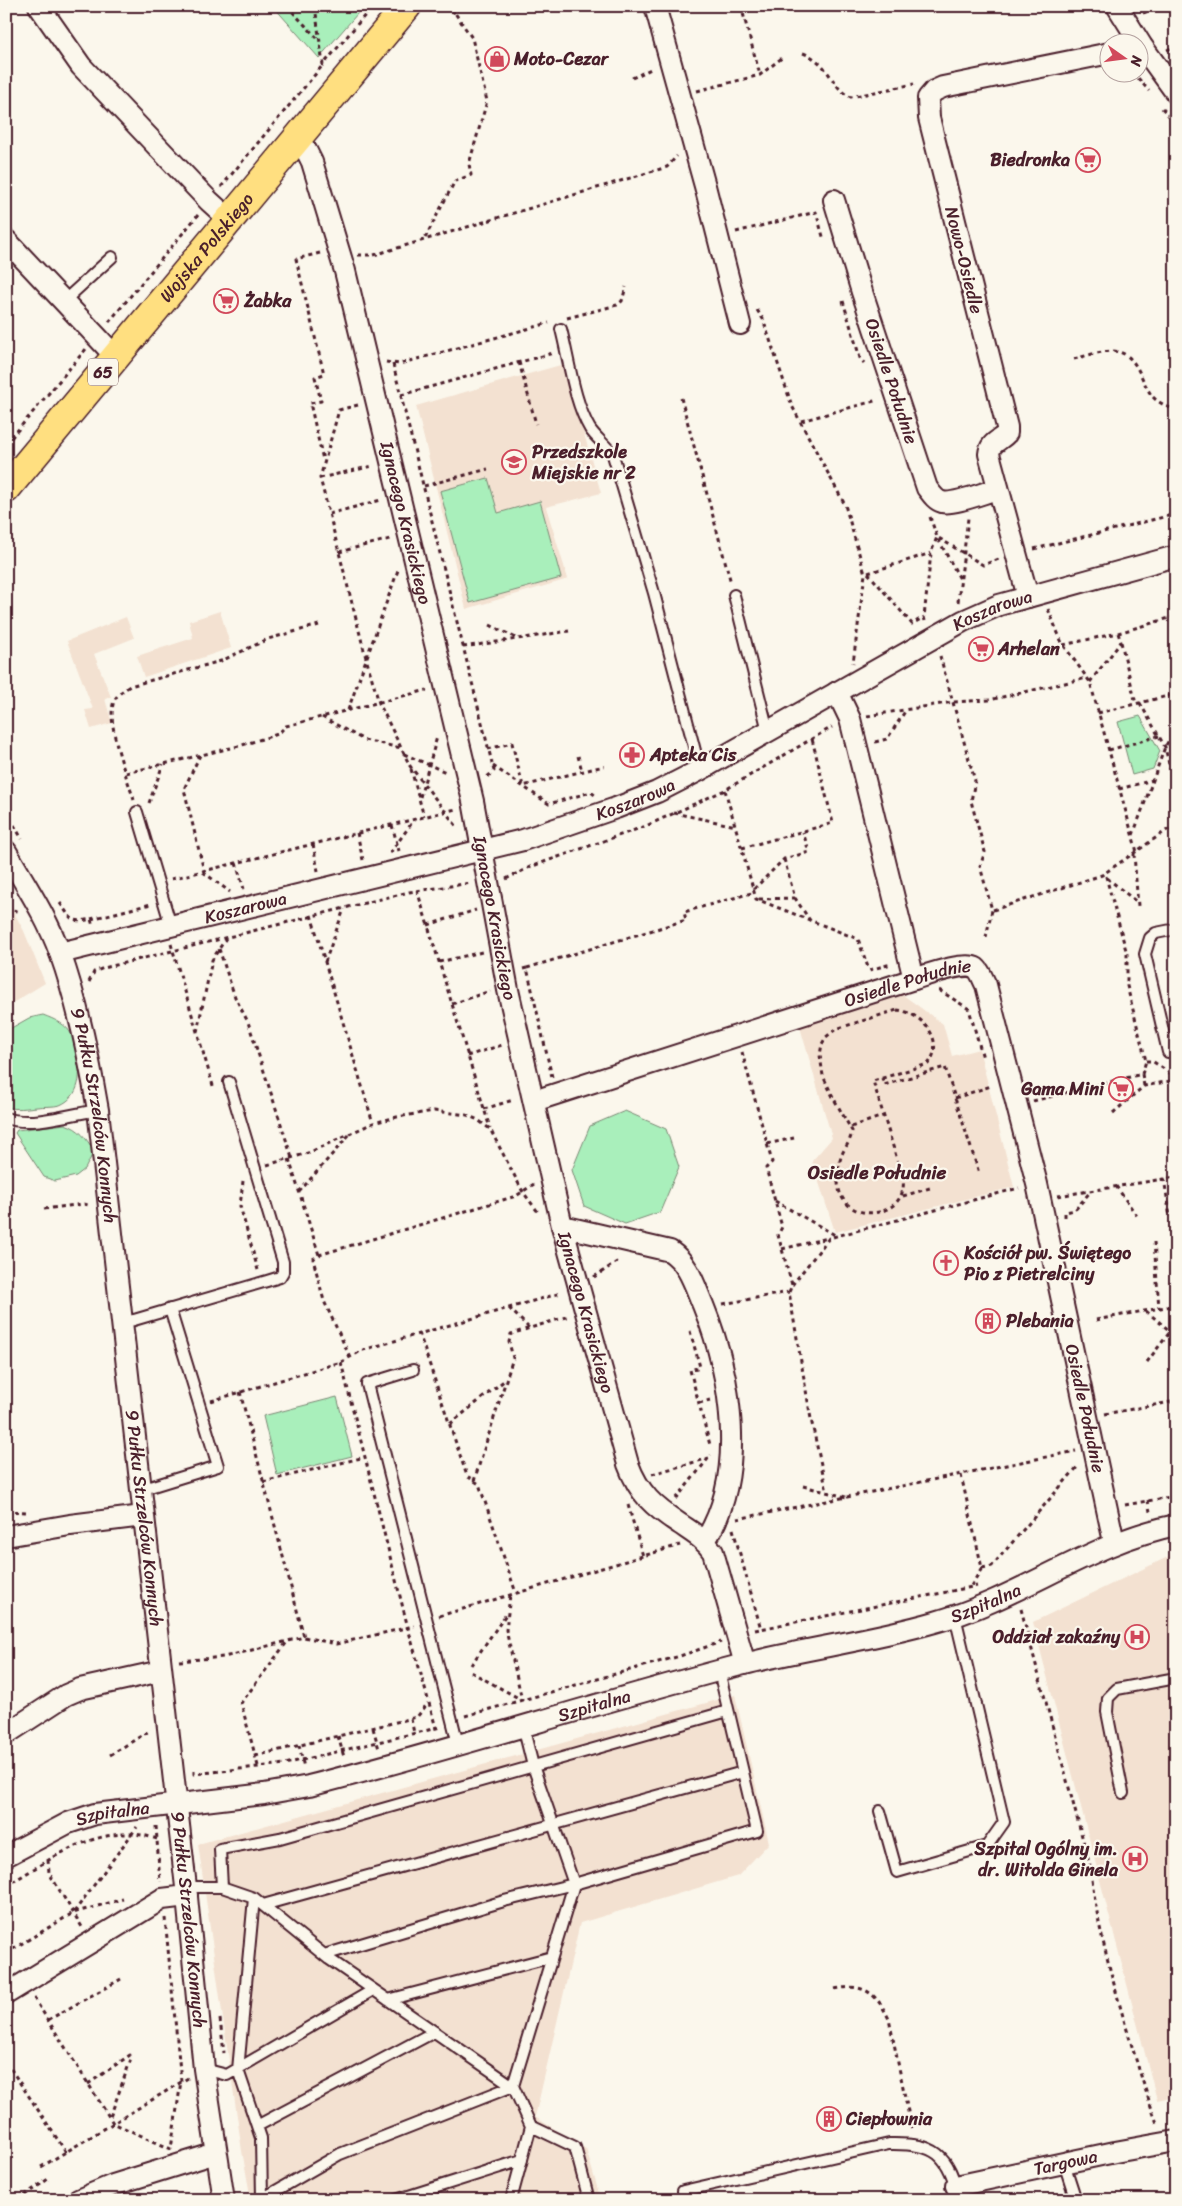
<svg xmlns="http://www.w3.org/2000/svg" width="1182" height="2206" viewBox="0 0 1182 2206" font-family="Sriracha,sans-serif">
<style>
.built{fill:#f3e1d1}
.green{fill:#a9efbb;stroke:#7a8773}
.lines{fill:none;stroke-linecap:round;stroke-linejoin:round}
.service-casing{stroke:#4a1f2b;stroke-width:14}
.minor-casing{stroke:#4a1f2b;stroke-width:24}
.primary-casing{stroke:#4a1f2b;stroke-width:31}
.path{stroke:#4a1f2b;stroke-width:3;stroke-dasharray:4 4;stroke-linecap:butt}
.service{stroke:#fbf7ec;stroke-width:10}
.minor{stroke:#fbf7ec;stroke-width:20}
.primary{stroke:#ffdf80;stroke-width:28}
.labels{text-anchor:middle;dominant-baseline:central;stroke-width:4.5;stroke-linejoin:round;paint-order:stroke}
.shield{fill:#fbf7ec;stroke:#7f6065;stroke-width:1}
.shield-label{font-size:16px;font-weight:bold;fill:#4a1f2b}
.poi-label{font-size:18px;font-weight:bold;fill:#4a1f2b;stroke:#fbf7ec;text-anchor:start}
.street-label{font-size:18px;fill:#4a1f2b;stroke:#fbf7ec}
.neighbourhood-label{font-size:19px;font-weight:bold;fill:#4a1f2b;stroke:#fbf7ec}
</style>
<rect width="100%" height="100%" fill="#fbf7ec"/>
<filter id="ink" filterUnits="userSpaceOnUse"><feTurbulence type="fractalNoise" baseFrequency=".02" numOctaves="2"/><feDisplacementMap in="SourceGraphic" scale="10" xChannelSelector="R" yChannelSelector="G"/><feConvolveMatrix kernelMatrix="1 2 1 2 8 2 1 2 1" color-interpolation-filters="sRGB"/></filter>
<g filter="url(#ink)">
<path class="built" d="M564,364L601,493L546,507L568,579L466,609L416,406Z
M220,611L231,648L144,677L137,656L193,638L189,621Z
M126,617L134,638L94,654L111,697L105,699L112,723L91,729L85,710L93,709L67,641Z
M6,898L24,931L45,983L6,1007Z
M903,995L943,1024L952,1056L979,1049L1014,1187L835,1232L812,1161L832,1138L800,1027Z
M1176,1553V2096L1157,2100L1033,1622Z
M735,1695L769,1843L738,1876L580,1923L535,2117L586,2149L601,2200H251L242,2151L198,1844Z"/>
<path class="green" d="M273,6H364L319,58Z
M488,478L498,513L540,501L561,578L470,603L440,491Z
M1140,716L1160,751L1153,769L1132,775L1118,722Z
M43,1015C67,1024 73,1030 78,1055C81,1074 81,1096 60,1105C53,1107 44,1106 37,1107C26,1108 17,1110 6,1107V1031L29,1018Z
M625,1111L666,1129L679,1167L660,1212L625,1224L584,1206L572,1170L590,1126Z
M65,1124C80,1129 86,1138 94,1151L85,1169L76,1176L55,1181L44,1177L15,1133L17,1130Z
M337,1397L352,1456L277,1475L263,1416Z"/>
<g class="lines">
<defs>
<path id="service" d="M64,301L112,257
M561,329C569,360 574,402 590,429C596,438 606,445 613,455L654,593L700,770
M734,595L768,731
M137,812L171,926
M1168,1052L1145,954L1150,938L1156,933L1176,929
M6,1118C30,1127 72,1114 98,1110
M122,1322L134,1320L267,1281L280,1277L283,1272V1262L229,1082
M413,1370L367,1384L458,1744
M140,1490L218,1466L170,1309
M1123,1793L1107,1712L1108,1698L1117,1689L1176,1678
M880,1811L897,1872L987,1846L1004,1822L955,1616
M186,1887H222L254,1898L329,1959L513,2086
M222,1887L220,1849L280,1838L728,1711
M254,1898L238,2070L261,2138L262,2200
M263,1905L743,1772
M324,1955L504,1901L574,1884L533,1766L523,1726
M388,2000L552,1957
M204,2069L227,2075L373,1990
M257,2126L434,2032
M531,2126L575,2147L589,2200
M1064,2163L1076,2200
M683,2191L889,2144C935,2143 949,2153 959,2200
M260,2200L340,2154L513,2086
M396,2200L522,2160
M511,2200L531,2126L513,2086L574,1884L757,1831L719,1671"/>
<g id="minor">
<path d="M39,6L81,66L209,201L230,220"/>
<path d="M655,6L705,186L740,324"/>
<path d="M1117,6L1142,46L1176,93"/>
<path id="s1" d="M297,140L306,150L312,162L345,271L473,801L508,990L562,1226L628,1464C639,1494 654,1507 680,1524C693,1533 704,1539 713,1552L745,1664"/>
<path id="s2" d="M834,200L862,292L927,488C931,493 935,500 942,502C954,505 985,492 998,489"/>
<path d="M6,240L116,357"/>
<path d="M1028,597L989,454C990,442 1000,441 1007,433V427L929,118L928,98L934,91L943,87L1110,53"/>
<path d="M837,692L850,719L914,979"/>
<path id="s3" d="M6,851C25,884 47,917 60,953C78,1003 89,1057 98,1110L186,1887L204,2069L224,2200"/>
<path id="s4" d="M60,953L523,840L616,808L657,792L700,770L963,621L999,605L1176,556"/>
<path id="s5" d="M534,1101L914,979C927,975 966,961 976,968C981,972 983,980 986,985L1037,1184L1114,1542"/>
<path d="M562,1226L670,1251C689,1264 694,1284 703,1305C731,1374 748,1474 705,1541"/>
<path d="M6,1536L70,1525L143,1516"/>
<path d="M6,1734L66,1695L80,1689L161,1671"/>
<path id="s6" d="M6,1856L68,1823L95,1814L264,1794L309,1786C454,1749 598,1702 744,1664C807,1648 873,1640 935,1622C1019,1599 1088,1543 1176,1525"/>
<path d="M6,1994L162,1899L187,1896"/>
<path id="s7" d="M956,2186L1115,2152L1176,2141"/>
<path d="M78,2200L113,2185L216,2153"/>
</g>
<g id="primary">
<path id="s8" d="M6,489L407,6"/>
</g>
</defs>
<use href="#service" class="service-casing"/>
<use href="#minor" class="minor-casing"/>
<use href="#primary" class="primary-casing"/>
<path class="path" d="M287,6L319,40
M315,6L323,65L366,14L358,6
M445,6L455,13
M741,6L760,75
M1143,13L1163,6
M366,14L372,6
M1167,50L1176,46
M803,53C832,64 830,88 851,97L914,84
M1133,72L1149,91
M632,78L653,68
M697,91L760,75L783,57
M1162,108L1176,124
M221,187L323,65
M736,232L816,212L824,240
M425,238L455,181L471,175L469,164L487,101L472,38L455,13L460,6
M320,253L296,259L324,374L315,377L321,401L310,403L323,460
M358,255H374L667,167L677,156
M843,301L860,358L864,363
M757,310L763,319L792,406L845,505L865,574L853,663
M567,318L617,305L622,301L626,287
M109,322L198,215
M1074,359C1086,356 1100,351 1113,351C1136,352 1140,378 1150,393C1155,402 1167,406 1176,411
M386,362L399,364L549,323
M519,362L536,424
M393,364L494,771L486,778
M401,395L553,353
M681,398L731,583
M358,405L339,410L320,478L366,658L379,703L410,766L458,828
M801,421L878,400
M6,444L86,349
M320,478L373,466
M424,486L488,469
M329,514L381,500
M930,517L937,537L961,581
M6,518L12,511
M1034,549L1176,514
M339,552L390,539
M868,573L912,624L924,617
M868,573L931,553
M958,602L968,518
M1048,609L1062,643L1090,682L1137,852
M925,621L924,617L931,553L937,537L983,565L999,559
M490,625L518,639L569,631
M1121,642L1136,704
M1063,645L1118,633L1176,616
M463,647L517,639
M940,656L975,781L971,801L985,852L980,866L992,910L986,937
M1090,682L1121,642L1118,633
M1140,703L1165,747L1176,794
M348,710L398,570
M1098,713L1176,694
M867,716L953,702L989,700L1087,678
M322,717L364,740L401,748
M875,742L887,739L906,710
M488,749L512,743L523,786L604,766
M1109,750L1159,736
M404,754L448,773
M200,755L184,789L204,871
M578,756L582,771
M493,766L549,804L591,792L596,796
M411,769L424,817
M126,773L239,746L278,734L286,726L427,690
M1119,789L1153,780
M725,790L756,899L858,939L869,970L891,964
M420,797L437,737
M134,800C127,778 104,719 115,699C119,693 124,690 130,686L221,661L268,639L319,625
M149,803L163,764
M6,811L22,839
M674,813L736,826
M392,825L399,851
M357,833L363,860
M1133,835L1165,747L1176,728
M313,844L318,871
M742,848L833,823L812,739
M390,853L414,820
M1134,854L1138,906
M784,859L795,898L811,922
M236,863L244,889
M203,872L230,892
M1107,878L1138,903
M171,879L456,809
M506,879L530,867L646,826L725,790L832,727
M754,889L784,859L809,852L803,832
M417,890L490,1128
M759,899L795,898
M60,903C71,918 71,924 91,919L93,926
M6,908L20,912
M993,910L1102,875L1176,824
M311,915L373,1123
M91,919L151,904
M428,925L476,910
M171,944L214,1089
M219,949L235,997L248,1022L292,1158
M325,962L344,909
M439,962L482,952
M527,968L686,920L684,912L755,892
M523,969L527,968L552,1077
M89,982L94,972L104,968L409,892L471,883
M939,990L969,1009L983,1058
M452,1004L490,991
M897,1010C921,1012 947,1041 928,1064L873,1081L903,1179C909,1220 840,1227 838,1182C837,1173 839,1161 843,1152C847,1145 851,1139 852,1131L834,1099L823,1076L820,1055L822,1044L826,1037L836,1029Z
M197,1032L212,960L226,938
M742,1052L772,1162L766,1168L782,1227L778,1235L792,1285L789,1292L811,1419L827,1492
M467,1056L502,1045
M1146,1061H1152L1176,1077
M1142,1074L1144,1086
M882,1078L884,1085L945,1067L979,1173
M955,1098L991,1086
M1033,1101L1142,1074L1146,1061L1127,986V954L1105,873
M484,1109L513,1100
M1113,1113L1144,1086L1176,1080
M851,1127L883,1116
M767,1144L794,1138
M289,1159L319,1255
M267,1165L308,1153L373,1123L397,1117L434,1111L467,1115L478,1120L490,1129L523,1192L538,1212
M1164,1178L1170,1217
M243,1181L240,1206L258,1270
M1116,1186L1137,1216
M299,1192L349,1135
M903,1196L930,1188
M1058,1196L1176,1177
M775,1201L835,1235
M44,1209L84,1204L88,1205
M1065,1217V1212L1075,1210L1091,1191
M1154,1242L1159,1308
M782,1249L828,1238
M594,1277L620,1260
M792,1285L829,1238L1019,1188
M723,1304L789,1292
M509,1308L529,1328
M1146,1311L1170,1331L1176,1363
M1096,1320L1176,1305
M690,1331L700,1367L690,1370L710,1445
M419,1333L467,1476L479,1484L516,1593
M350,1357L324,1301L313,1259L319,1255L516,1196L534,1184
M341,1362L408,1628L436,1728
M1147,1362L1176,1324
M240,1392L304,1637
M211,1401L341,1362L363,1350L561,1293
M699,1403L710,1400
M1105,1414L1176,1401
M450,1424L505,1380
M652,1474L709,1458
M961,1475L982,1568L971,1586
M474,1481L513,1358L509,1342L511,1334L569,1316
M263,1482L365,1457
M803,1486L846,1497
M676,1499L711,1455
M1148,1500L1150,1512
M628,1505L643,1556
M1125,1505L1176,1496
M6,1511L26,1512
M737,1519L1076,1451
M733,1529L761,1629
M982,1568L992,1566L1079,1465
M1021,1609L1091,1870C1096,1922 1110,1970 1124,2020C1135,2056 1145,2091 1158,2126
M439,1616L680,1545
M755,1630L977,1586
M179,1661L224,1657L304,1637L336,1644L414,1626
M471,1665L507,1613
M471,1672L522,1700L506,1630L510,1595
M465,1716L680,1656L721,1642
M411,1719L414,1733
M373,1728L379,1749
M338,1736L344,1757
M299,1745L304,1768
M110,1755L151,1730
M255,1756L417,1717L428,1703
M258,1766L241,1703L287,1642
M194,1771V1774L285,1764L441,1727
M156,1826L160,1882
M48,1860L49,1873L82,1927
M6,1886C51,1859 102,1820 157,1839
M74,1912L137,1827
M6,1953L73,1913L123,1899
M835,1989C865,1983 876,1993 889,2019L912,2131
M34,1998L113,2123L171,2149L181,2081L165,1918
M220,2019L224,2053
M48,2020L121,1979
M6,2062L66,2152
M88,2084L130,2055L131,2059L110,2117
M41,2167L188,2078
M18,2200L48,2179
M1037,2200L1060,2195"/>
<use href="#service" class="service"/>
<use href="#minor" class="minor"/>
<use href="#primary" class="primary"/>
</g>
</g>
<defs>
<symbol id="shop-ring" viewBox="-11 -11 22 22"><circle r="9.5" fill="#fbf7ec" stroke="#d1495b" stroke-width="1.5"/><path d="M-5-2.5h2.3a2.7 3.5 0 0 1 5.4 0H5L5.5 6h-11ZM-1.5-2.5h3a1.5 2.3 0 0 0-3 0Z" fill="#d1495b"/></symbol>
<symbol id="supermarket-ring" viewBox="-11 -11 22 22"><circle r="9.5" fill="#fbf7ec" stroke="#d1495b" stroke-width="1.5"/><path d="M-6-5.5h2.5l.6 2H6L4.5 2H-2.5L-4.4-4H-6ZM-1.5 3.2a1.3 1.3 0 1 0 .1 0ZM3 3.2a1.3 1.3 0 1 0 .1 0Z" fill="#d1495b"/></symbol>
<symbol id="school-ring" viewBox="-11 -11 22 22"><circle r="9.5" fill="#fbf7ec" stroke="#d1495b" stroke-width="1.5"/><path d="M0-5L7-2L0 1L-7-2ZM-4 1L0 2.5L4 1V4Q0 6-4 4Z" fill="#d1495b"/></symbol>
<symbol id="pharmacy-ring" viewBox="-11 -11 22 22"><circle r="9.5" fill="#fbf7ec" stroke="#d1495b" stroke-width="1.5"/><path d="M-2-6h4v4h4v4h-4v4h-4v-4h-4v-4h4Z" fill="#d1495b"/></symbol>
<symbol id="church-ring" viewBox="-11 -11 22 22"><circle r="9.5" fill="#fbf7ec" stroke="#d1495b" stroke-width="1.5"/><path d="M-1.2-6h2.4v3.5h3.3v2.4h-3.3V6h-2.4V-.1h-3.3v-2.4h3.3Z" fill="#d1495b"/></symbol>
<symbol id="building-ring" viewBox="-11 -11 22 22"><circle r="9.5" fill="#fbf7ec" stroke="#d1495b" stroke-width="1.5"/><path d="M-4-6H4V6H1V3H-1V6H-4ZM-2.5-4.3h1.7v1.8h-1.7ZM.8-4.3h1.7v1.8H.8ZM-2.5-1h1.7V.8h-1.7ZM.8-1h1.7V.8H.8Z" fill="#d1495b"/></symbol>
<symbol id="hospital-ring" viewBox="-11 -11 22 22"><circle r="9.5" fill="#fbf7ec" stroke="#d1495b" stroke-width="1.5"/><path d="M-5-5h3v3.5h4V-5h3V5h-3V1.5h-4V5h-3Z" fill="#d1495b"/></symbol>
</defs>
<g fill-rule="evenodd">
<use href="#shop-ring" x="483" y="45" width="28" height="28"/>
<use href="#supermarket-ring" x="1074" y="146" width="28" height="28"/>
<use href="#supermarket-ring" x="212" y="287" width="28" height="28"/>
<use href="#school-ring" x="500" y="448" width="28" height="28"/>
<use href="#supermarket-ring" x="967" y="635" width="28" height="28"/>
<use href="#pharmacy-ring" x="618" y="741" width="28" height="28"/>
<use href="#supermarket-ring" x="1107" y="1075" width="28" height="28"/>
<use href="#church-ring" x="932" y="1249" width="28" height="28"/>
<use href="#building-ring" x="974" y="1307" width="28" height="28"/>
<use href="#hospital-ring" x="1123" y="1623" width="28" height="28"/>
<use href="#hospital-ring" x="1121" y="1845" width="28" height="28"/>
<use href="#building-ring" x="815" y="2105" width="28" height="28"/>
</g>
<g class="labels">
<rect class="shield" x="88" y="358.5" width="30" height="27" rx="4"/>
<g class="shield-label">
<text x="103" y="372">65</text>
</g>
<g class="poi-label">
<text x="514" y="59">Moto-Cezar</text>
<text x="1070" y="160" text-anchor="end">Biedronka</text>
<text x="244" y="301">Żabka</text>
<text x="532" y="452">Przedszkole<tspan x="532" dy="21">Miejskie nr 2</tspan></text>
<text x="998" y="649">Arhelan</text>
<text x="650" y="755">Apteka Cis</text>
<text x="1104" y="1089" text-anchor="end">Gama Mini</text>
<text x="964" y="1253">Kościół pw. Świętego<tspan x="964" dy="21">Pio z Pietrelciny</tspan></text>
<text x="1006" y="1321">Plebania</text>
<text x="1120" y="1637" text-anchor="end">Oddział zakaźny</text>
<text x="1118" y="1849" text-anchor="end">Szpital Ogólny im.<tspan x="1118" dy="21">dr. Witolda Ginela</tspan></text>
<text x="846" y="2119">Ciepłownia</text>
</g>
<g class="street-label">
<text stroke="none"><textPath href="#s8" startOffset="314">Wojska Polskiego</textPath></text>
<text transform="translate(964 260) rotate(76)">Nowo-Osiedle</text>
<text stroke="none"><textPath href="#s2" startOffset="190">Osiedle Południe</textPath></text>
<text stroke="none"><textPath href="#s1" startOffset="400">Ignacego Krasickiego</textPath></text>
<text stroke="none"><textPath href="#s4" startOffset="1001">Koszarowa</textPath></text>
<text stroke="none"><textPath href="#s4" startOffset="596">Koszarowa</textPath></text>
<text stroke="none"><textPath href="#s4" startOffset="191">Koszarowa</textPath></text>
<text stroke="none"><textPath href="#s1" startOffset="805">Ignacego Krasickiego</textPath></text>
<text stroke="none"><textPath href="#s5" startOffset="392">Osiedle Południe</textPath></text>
<text stroke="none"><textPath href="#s3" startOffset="282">9 Pułku Strzelców Konnych</textPath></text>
<text stroke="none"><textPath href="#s1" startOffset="1210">Ignacego Krasickiego</textPath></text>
<text stroke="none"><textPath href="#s5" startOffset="918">Osiedle Południe</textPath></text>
<text stroke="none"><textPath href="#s3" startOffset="688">9 Pułku Strzelców Konnych</textPath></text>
<text stroke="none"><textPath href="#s6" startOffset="1016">Szpitalna</textPath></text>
<text stroke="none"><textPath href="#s6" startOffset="611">Szpitalna</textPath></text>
<text stroke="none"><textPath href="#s6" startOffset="116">Szpitalna</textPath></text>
<text stroke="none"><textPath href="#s3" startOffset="1092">9 Pułku Strzelców Konnych</textPath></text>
<text stroke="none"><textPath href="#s7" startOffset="112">Targowa</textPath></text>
</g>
<g class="neighbourhood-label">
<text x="877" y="1172">Osiedle Południe</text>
</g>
</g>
<rect width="1182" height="2206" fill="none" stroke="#fbf7ec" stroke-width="25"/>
<rect x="12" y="12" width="1157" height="2181" fill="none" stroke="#4a1f2b" stroke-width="2" filter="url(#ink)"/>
<g transform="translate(1124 58) rotate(104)"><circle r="24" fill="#fbf7ec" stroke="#b4a19f"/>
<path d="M0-4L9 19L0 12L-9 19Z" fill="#d1495b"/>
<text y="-8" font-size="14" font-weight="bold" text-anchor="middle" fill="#4a1f2b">N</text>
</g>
</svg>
